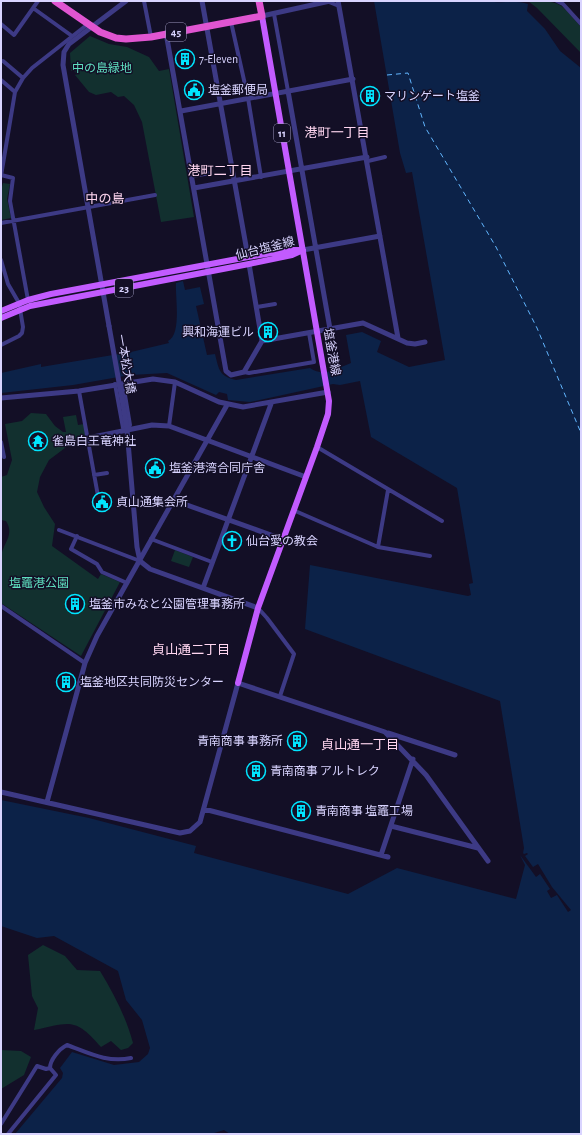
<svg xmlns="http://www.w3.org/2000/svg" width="582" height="1135" viewBox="0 0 582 1135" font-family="'Alegreya Sans','Noto Sans JP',sans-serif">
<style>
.green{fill:#12302f}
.water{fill:#0c2248}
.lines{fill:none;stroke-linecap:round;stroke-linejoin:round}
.ferry{stroke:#62b6ff;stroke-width:1;stroke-dasharray:5 4;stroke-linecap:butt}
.minor{stroke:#3d3a85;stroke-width:4}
.tertiary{stroke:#3d3a85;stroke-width:5}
.primary{stroke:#c25bff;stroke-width:6}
.trunk{stroke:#e055d1;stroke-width:7}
.tertiary-bridge{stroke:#3d3a85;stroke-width:5}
.labels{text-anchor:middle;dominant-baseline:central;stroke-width:3;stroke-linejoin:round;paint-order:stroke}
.shield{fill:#130f26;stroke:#9e99be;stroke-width:1}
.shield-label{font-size:11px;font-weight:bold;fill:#d9d4ff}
.poi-label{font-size:12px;fill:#d9d4ff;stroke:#130f26;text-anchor:start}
.park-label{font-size:12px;fill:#5fe0c0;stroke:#130f26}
.street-label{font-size:12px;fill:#d9d4ff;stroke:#130f26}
.neighbourhood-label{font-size:13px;fill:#ffd6f0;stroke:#130f26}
</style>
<rect width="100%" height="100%" fill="#130f26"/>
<path class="green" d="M528,1C562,1 559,2 581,27V53L537,8Z
M90,36L109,44L127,47L149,57L159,71L169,69L194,217L161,222L142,122L134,105L124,96L118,97L111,92L96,95L89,92L75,75L77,74L74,71H71L70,53Z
M3,183L10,184L7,199L11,218L1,220V190Z
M31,413L46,414L55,426L63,432H66L63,417L76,415L78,425L84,424L86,434L84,437L68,440L69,445L49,460L40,477L37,492L44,507L55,524L52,546L98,579L101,574L120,582L81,656L1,603C1,588 0,571 1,556C3,543 15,535 6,521L1,520V477L7,475L12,460L5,424L22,421Z
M175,550L193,557L189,567L171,561Z
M43,945L65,956L77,970L100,971C114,994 126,1017 133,1043L128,1048L121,1050L111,1041L101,1047C75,1017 71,1022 34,1030L38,1008L32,996L28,955Z
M1,1050L21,1051L31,1057L24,1075L1,1089Z"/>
<path class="water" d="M374,1H487C501,4 516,0 528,4L527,11L545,29L560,51L581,68V1134H230L224,1130L211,1134H15L62,1078L63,1073L60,1068L72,1052L114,1065L139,1062L148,1054L150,1048L142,1020L126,1000L118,971L54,936L37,938L1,926V800L89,818L196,846L194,853L348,894L397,868L516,899L525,865L520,855L536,877L540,874L550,889L547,891L551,898L557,895L568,912L571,910L552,887L538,864L533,867L525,856L528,854L527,853L524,854L523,853L524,848L500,701L305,629L310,565L468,596L471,595L469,584L473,583L457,488L371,437L360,381L340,385L333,384L250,402L228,400L227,394L219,392L216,395L167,373L130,375L73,385L1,393V373L41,364V367L131,352L169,343L168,341C182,334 175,297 176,283L183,281L185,290L200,287L204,304L196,306L207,355L215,354C219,370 219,376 236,380L310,368C324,378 337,368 351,363L346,335L362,332L381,341L377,352L409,367L445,360L412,172L406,173L400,153Z"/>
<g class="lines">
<path class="ferry" d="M387,75L408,73L425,127L496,247L537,328L581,433"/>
<path class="minor" d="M144,1L151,37
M557,1L563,4L581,24
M329,2L339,6
M33,8L72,36
M274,14L288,91
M231,22L248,98L261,177
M1,24L14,35L38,1
M3,61L23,78
M1,80L15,92
M368,161L385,157
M1,175L13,178L10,201L28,300
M1,176L15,92L23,78L32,68L88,24
M192,176L211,173
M1,223L155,195
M1,260L8,284L19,303L23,327L22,333L19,336L1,345
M257,307L275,304
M244,372L249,373L314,362L309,333
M115,384L123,428L127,430L130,425L123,383
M79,391L98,496
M169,426L175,382
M1,442L4,457
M317,447L442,521
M94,475L107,473
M293,510L378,547L430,556
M59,530L140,561
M77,536L71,549L97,564L102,572L127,583
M151,539L212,562
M378,547L388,490
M1,606L85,663
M258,608L267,618L294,654L280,696
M1,1124L37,1066L46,1069L50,1068
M8,1134L56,1075L50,1068C50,1060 59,1049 67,1045C89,1053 107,1063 131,1058"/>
<path class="tertiary" d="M202,1L248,257
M338,1L398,338
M262,16L330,1
M166,33L226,371L231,375L244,372L262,341L249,264
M288,91L330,329
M181,111L353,79
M194,188L367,157
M303,250L380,236
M109,326L63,65L64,52L69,44L126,1
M262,341L363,323L407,343L415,344L425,342
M1,398L79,391L153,379L175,382L219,402L243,407L328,392
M123,405L127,430L137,547L140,561L150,569L258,608
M88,438L152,425L169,426L306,477
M173,500L282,539
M203,588L271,404
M388,733L455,755
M1,792L180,833L190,831L200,822L238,683L385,732L426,775L488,861
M47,802L85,663L97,636L227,405
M204,809L388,857
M391,826L478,848
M381,855L413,759"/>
<path class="primary" d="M1,311L28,300L51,294L248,257L291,250H301
M1,318L30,306L249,264L292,255L303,250
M238,683L258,608L317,447L328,414L329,401L262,16"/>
<path class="trunk" d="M55,1L100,32L116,38L126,39L151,37L262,16L259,1"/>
<path class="tertiary-bridge" d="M109,326L123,405"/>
</g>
<defs>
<symbol id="building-ring" viewBox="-11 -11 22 22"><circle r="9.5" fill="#130f26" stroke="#00e5ff" stroke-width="1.5"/><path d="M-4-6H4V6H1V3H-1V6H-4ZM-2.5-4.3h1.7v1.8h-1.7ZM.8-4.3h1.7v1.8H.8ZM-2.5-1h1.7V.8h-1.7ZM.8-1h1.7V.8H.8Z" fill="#00e5ff"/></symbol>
<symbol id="civic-ring" viewBox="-11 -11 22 22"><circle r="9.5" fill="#130f26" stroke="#00e5ff" stroke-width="1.5"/><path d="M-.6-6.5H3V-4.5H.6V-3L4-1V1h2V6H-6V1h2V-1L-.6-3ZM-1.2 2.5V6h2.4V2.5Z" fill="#00e5ff"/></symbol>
<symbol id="temple-ring" viewBox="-11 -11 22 22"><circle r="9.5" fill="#130f26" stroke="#00e5ff" stroke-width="1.5"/><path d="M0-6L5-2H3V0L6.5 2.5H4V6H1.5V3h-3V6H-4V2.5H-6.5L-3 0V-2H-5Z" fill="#00e5ff"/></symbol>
<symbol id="church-ring" viewBox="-11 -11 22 22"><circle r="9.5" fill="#130f26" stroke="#00e5ff" stroke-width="1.5"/><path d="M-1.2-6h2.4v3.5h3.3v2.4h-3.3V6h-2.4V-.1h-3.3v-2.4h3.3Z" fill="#00e5ff"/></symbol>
</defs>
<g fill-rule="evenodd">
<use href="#building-ring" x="174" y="48" width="22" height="22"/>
<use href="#civic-ring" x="183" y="79" width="22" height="22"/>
<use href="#building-ring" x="359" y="85" width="22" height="22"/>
<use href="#building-ring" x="257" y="321" width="22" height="22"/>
<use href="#temple-ring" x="27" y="430" width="22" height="22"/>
<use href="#civic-ring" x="144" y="457" width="22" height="22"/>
<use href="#civic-ring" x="91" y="491" width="22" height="22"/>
<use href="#church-ring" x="221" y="530" width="22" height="22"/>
<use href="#building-ring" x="64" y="593" width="22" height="22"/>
<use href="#building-ring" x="55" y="671" width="22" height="22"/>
<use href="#building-ring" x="286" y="730" width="22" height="22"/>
<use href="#building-ring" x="245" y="760" width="22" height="22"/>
<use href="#building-ring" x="290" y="800" width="22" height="22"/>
</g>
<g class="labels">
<g class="shield">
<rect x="166" y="23" width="20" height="18" rx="3"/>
<rect x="274" y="124" width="16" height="18" rx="3"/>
<rect x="115" y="279" width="18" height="18" rx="3"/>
</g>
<g class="shield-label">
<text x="176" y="32">45</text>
<text x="282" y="133">11</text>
<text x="124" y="288">23</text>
</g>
<g class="poi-label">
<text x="199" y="59">7-Eleven</text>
<text x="208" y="90">塩釜郵便局</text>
<text x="384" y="96">マリンゲート塩釜</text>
<text x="254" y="332" text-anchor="end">興和海運ビル</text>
<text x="52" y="441">雀島白王竜神社</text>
<text x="169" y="468">塩釜港湾合同庁舎</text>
<text x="116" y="502">貞山通集会所</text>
<text x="246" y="541">仙台愛の教会</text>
<text x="89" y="604">塩釜市みなと公園管理事務所</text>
<text x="80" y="682">塩釜地区共同防災センター</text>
<text x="283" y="741" text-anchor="end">青南商事 事務所</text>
<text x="270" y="771">青南商事 アルトレク</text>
<text x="315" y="811">青南商事 塩竈工場</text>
</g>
<g class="park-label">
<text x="102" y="68">中の島緑地</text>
<text x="39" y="583">塩竈港公園</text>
</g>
<g class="street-label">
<text transform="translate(265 248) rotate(-14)">仙台塩釜線</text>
<text transform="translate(332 352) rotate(80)">塩釜港線</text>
<text transform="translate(126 364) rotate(80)">一本松大橋</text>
</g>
<g class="neighbourhood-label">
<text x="337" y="133">港町一丁目</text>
<text x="220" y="171">港町二丁目</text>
<text x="105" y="199">中の島</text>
<text x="191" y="650">貞山通二丁目</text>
<text x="360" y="745">貞山通一丁目</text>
</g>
</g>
<rect width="582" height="1135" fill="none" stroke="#d9d4ff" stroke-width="4"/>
</svg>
